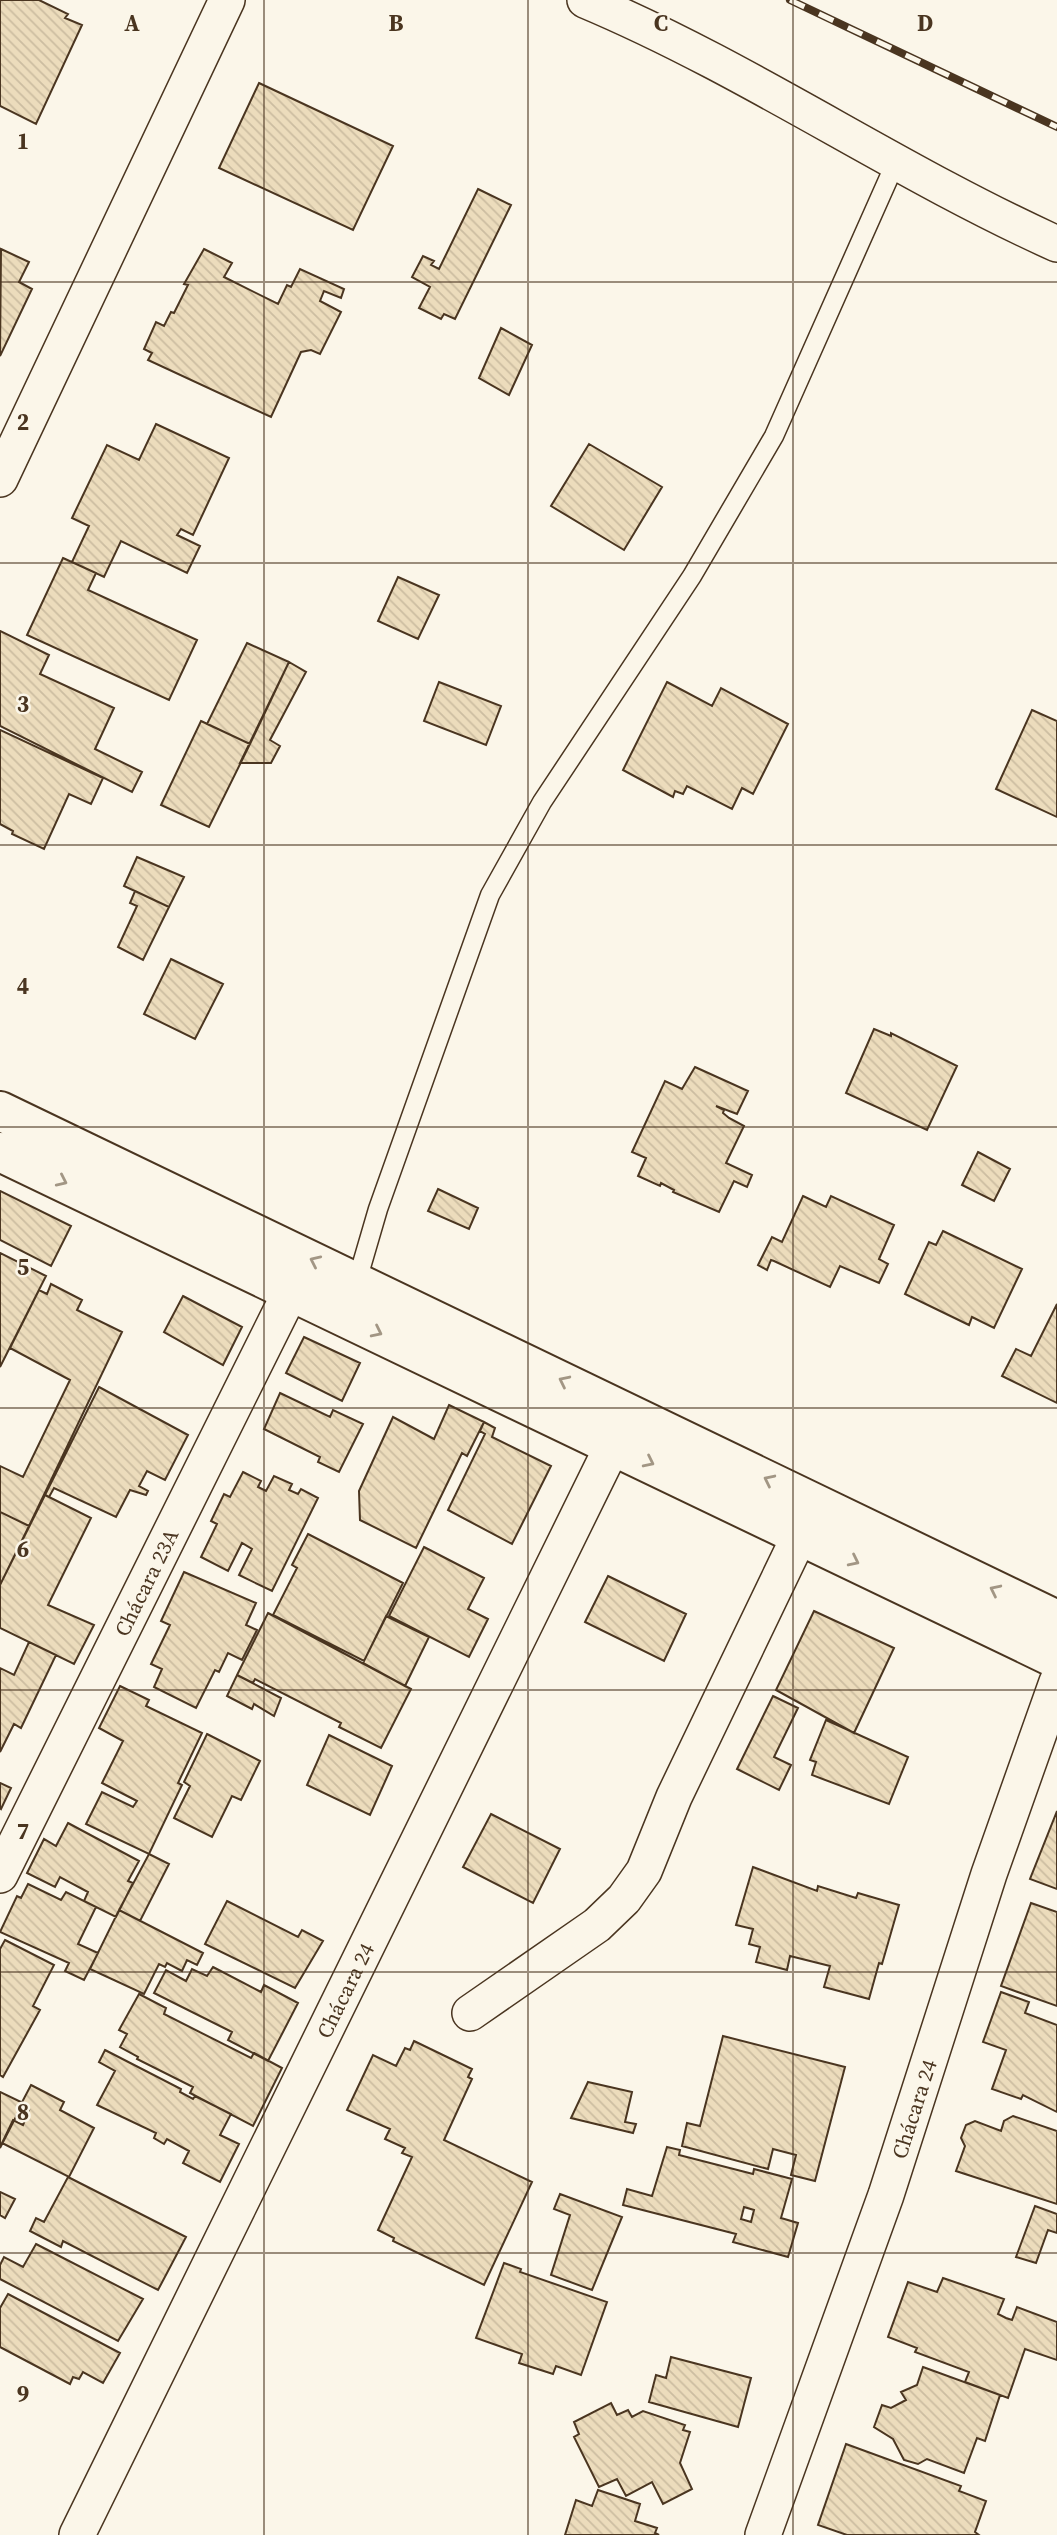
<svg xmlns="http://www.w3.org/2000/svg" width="1057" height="2535" viewBox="0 0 1057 2535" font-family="'Source Serif 4',serif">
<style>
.building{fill:url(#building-back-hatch);stroke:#4a3520;stroke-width:2;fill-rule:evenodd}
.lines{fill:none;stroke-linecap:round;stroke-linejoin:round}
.service-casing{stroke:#4a3520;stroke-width:21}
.minor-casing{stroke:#4a3520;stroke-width:38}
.tertiary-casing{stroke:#4a3520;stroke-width:42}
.service{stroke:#fbf6e9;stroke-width:18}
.minor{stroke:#fbf6e9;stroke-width:35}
.tertiary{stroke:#fbf6e9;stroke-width:38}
.rail-casing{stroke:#4a3520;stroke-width:8}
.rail{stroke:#fbf6e9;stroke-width:5;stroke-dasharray:16;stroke-linecap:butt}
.oneway{stroke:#a29684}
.grid{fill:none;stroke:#4a3520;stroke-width:2;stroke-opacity:0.55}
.labels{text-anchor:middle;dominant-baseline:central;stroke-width:5;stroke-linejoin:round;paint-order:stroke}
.street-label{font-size:21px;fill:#4a3520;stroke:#fbf6e9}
.grid-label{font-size:23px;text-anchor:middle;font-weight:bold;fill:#4a3520;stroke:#fbf6e9;stroke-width:5;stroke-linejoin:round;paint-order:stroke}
</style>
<defs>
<pattern id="building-back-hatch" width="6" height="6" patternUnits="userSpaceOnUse" patternTransform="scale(1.75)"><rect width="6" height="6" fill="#ecdcbc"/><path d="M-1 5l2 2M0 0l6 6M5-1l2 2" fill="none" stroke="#ccbda1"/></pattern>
</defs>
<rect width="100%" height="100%" fill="#fbf6e9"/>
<path class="building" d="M0,0H39L68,14L65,18L82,25L36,124L0,106Z
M259,83L393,146L353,230L219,168Z
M478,189L511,205L455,319L444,314L441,319L419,308L430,287L412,277L423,256L434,261L431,265L439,269Z
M1,249L29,262L19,282L32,289L0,356Z
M204,249L232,263L224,277L278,304L287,285L291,287L300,269L344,289L341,298L324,291L320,301L341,312L320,354L311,350L301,352L271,417L148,360L152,353L144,349L156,322L164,326L171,312L174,313L188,285L184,284Z
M501,328L532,345L509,395L479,378Z
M156,424L229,458L193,535L181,529L177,535L200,546L187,573L121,541L104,577L72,562L89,526L72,518L107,445L139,460Z
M589,444L662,487L624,550L551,506Z
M63,558L96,573L88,590L197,640L169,700L27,635Z
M398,577L439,595L418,639L378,621Z
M0,631L49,655L40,674L114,708L95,749L142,772L132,792L0,726Z
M247,643L289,662L250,744L207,724Z
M289,662L306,672L270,740L280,746L271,763H240Z
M439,682L501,706L486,745L424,721Z
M667,682L712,706L721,688L788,724L753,794L742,788L732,809L687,786L683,794L675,791L673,797L623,770Z
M1032,710L1057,721V817L996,789Z
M201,721L250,744L209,827L161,805Z
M0,730L103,778L91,804L69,794L44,849L12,834L13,831L0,824Z
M137,857L184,877L169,907L124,886Z
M135,891L169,907L143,960L118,947L137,906L130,903Z
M171,959L223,984L195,1039L144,1014Z
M874,1029L891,1036V1033L957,1066L927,1130L846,1093Z
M695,1067L748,1091L737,1114L716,1106L724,1110L723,1113L729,1118L744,1126L726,1163L752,1175L747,1187L734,1181L719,1212L673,1192L674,1190L661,1183L660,1186L638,1176L646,1158L632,1152L665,1081L682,1089Z
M978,1152L1010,1169L994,1201L962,1185Z
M438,1189L478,1208L469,1229L428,1211Z
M0,1191L71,1226L51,1266L0,1240Z
M803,1196L826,1207L831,1196L894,1225L879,1259L888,1264L879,1283L840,1266L830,1287L774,1261L771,1260L767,1270L758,1265L772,1237L782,1242Z
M943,1231L1022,1269L994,1328L972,1317L969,1325L905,1294L929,1242L936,1245Z
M0,1253L46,1276L0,1367Z
M51,1284L82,1300L77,1310L122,1332L29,1526L0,1512V1466L23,1477L70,1380L10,1348L39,1290L47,1294Z
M183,1296L242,1327L223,1365L164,1332Z
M1057,1304V1403L1002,1376L1016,1349L1031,1356Z
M304,1337L360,1363L342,1401L286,1373Z
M99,1387L188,1435L165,1480L147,1471L139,1486L148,1491L146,1495L130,1490L116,1517L54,1488L49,1497L45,1495Z
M280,1393L330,1417L333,1410L363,1424L339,1472L318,1462L320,1457L264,1429Z
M449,1405L484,1422L467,1456L462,1453L416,1548L360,1520L359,1491L393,1417L434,1439Z
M484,1422L495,1428L492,1437L551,1466L512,1544L448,1510L485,1434L480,1431Z
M243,1472L261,1481L258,1487L266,1491L274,1476L292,1484L289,1490L298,1494L301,1489L318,1498L272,1591L239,1575L252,1549L242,1543L228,1571L201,1557L217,1524L211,1521L224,1494L230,1497Z
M45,1495L91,1518L48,1605L94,1625L74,1664L0,1628V1585Z
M0,1512L29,1526L0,1585Z
M308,1534L403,1583L364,1661L273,1615L297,1568L292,1565Z
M424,1547L484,1578L468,1609L488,1619L469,1657L389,1616Z
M184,1572L256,1603L246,1625L257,1630L242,1660L228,1653L219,1672L215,1670L196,1708L154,1687L162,1669L151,1664L170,1625L161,1621Z
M608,1576L686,1614L664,1661L585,1622Z
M814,1611L894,1648L854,1733L776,1690Z
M268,1613L411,1689L381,1748L339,1727L341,1723L255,1679L253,1683L237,1675Z
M386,1616L429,1637L405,1686L363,1663Z
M29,1642L56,1655L21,1728L14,1724L0,1752V1668L14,1675Z
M237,1675L281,1698L274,1716L254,1704L252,1709L227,1696Z
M120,1686L149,1700L146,1706L202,1733L178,1783L182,1785L149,1854L86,1824L102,1792L133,1807L137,1801L102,1783L123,1741L99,1728Z
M773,1696L798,1708L774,1757L791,1765L779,1790L737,1769Z
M826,1720L908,1757L889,1804L812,1775L816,1762L810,1760Z
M207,1734L260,1761L241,1800L232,1796L212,1837L174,1818L190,1786L184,1782Z
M329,1735L392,1766L370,1815L307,1785Z
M0,1783L11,1788L1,1809L0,1808Z
M1057,1811V1889L1030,1879Z
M491,1814L560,1849L533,1903L463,1867Z
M68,1823L139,1861L128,1881L133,1883L116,1917L84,1901L88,1892L60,1877L55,1887L27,1873L44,1839L56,1846Z
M149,1854L169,1864L140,1921L119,1910Z
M753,1867L817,1891L818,1886L856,1898L858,1893L899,1905L882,1964L879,1963L869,1999L824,1987L830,1966L790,1956L787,1970L756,1962L760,1947L749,1944L753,1929L736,1925Z
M28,1884L61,1900L66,1892L96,1907L78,1944L98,1953L84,1980L65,1971L69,1963L0,1932L17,1896L21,1898Z
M227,1901L298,1937L302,1930L323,1941L295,1988L205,1944Z
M1031,1903L1057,1912V2006L1001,1986Z
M119,1910L203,1953L197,1965L187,1960L182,1971L167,1963L165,1967L159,1964L144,1994L90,1969Z
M5,1940L54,1965L33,2006L40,2010L3,2077L0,2075V1949Z
M213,1967L261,1992L264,1985L298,2003L268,2061L228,2040L232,2032L154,1993L166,1970L186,1981L192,1969L207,1976Z
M1001,1992L1029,2002L1025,2013L1057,2025V2112L1023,2095L1021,2099L992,2089L1006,2050L983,2042Z
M139,1994L166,2008L164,2014L251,2058L254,2053L282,2068L253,2126L190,2093L193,2087L137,2059L138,2057L120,2047L127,2034L119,2030Z
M723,2036L845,2067L815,2181L791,2175L796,2155L773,2149L768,2169L682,2146L687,2123L700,2126Z
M414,2041L472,2069L468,2077L472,2079L444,2140L532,2182L484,2285L393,2241L394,2238L378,2230L412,2157L402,2153L405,2148L385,2139L390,2129L347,2110L373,2055L396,2066L405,2048L410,2050Z
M105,2050L181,2089L180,2092L193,2099L195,2096L231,2114L220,2135L239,2144L220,2182L183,2163L189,2151L167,2139L164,2144L154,2138L156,2133L97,2105L115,2071L99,2062Z
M588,2082L632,2092L625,2122L636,2124L633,2133L571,2118Z
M31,2085L64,2102L60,2110L94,2128L69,2177L2,2143L13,2120L23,2125L29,2110L20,2106Z
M0,2092L23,2103L0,2148Z
M1013,2116L1057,2131V2204L956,2171L965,2146L961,2138L966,2125L975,2121L1001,2131L1004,2121Z
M667,2147L680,2150L679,2155L753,2174L754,2169L792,2179L781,2218L798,2223L788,2257L733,2242L736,2234L623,2205L627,2189L652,2196ZM744,2207L754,2210L751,2222L741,2219Z
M68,2177L186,2237L158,2290L63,2241L61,2247L30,2231L36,2218L44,2222Z
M0,2192L15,2199L5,2218L0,2215Z
M560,2194L622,2217L592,2290L551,2275L570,2215L554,2209Z
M1035,2206L1057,2214V2233L1048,2230L1036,2263L1016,2257Z
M36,2244L143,2299L118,2341L0,2279V2265L4,2257L23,2267Z
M504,2263L521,2269L520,2272L607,2302L581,2375L556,2366L553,2374L519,2363L522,2354L476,2338Z
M943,2278L1004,2299L998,2314L1006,2318L1012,2320L1017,2307L1057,2322V2360L1025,2349L1008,2398L965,2382L969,2372L915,2352L917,2348L888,2337L908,2282L937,2292Z
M8,2294L120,2353L103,2383L83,2372L79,2379L73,2377L70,2384L0,2347V2308Z
M671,2357L751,2378L738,2427L649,2402L656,2375L666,2378Z
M923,2367L1000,2395L985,2441L977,2438L964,2473L927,2459L918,2464L904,2460L893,2439L874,2427L882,2405L891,2408L906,2400L901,2392L917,2385Z
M611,2403L617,2415L628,2410L632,2417L643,2411L685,2425L683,2430L690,2432L680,2463L692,2489L663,2504L652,2482L626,2496L617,2479L599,2487L574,2437L579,2434L574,2422Z
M846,2444L961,2486L959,2491L986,2501L975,2532L979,2535H847L818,2525Z
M598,2490L640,2504L635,2521L657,2528L655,2533L659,2535H565L576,2500L592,2506Z"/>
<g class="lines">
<defs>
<path id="service" d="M357,1281L378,1209L490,895L542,802L692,576L774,436L895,164"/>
<g id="minor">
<path d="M585,0C749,69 895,171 1057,244"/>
<path d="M0,479L227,0"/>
<path id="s1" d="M0,1875L291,1291"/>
<path d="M470,2013L597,1925L624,1899L644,1871L674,1797L811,1512"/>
<path id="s2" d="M77,2535L613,1445"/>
<path id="s3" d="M763,2535L886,2195L989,1874L1057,1682"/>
</g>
<path id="tertiary" d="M0,1111L1057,1620
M0,1152L1057,1659"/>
</defs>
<use href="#service" class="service-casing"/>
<use href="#minor" class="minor-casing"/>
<use href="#tertiary" class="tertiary-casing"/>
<use href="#service" class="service"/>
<use href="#minor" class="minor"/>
<use href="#tertiary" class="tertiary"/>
<defs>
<path id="rail" d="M790,0L1057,127"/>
</defs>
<use href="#rail" class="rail-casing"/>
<use href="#rail" class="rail"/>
</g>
<defs><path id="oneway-chevron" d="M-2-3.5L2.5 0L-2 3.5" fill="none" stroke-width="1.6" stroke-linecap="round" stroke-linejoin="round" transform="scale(1.75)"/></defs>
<g class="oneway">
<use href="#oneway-chevron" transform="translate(62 1181) rotate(25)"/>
<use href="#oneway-chevron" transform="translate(315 1261) rotate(-155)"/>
<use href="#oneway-chevron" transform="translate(377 1332) rotate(26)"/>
<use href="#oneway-chevron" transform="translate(564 1381) rotate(-154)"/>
<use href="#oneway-chevron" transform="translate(649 1462) rotate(26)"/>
<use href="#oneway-chevron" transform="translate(769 1480) rotate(-154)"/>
<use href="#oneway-chevron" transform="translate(854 1561) rotate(26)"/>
<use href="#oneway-chevron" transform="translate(995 1590) rotate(-154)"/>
</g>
<path class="grid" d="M264,0V2535M528,0V2535M793,0V2535M0,282H1057M0,563H1057M0,845H1057M0,1127H1057M0,1408H1057M0,1690H1057M0,1972H1057M0,2253H1057"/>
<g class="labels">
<g class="street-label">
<text stroke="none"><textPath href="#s1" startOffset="327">Chácara 23A</textPath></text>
<text stroke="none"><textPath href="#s2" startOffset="607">Chácara 24</textPath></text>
<text stroke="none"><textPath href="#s3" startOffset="452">Chácara 24</textPath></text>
</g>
</g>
<g class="grid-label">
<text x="132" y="31">A</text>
<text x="396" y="31">B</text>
<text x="661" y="31">C</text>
<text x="925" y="31">D</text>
<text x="23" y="149">1</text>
<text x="23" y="430">2</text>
<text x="23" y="712">3</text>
<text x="23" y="994">4</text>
<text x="23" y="1275">5</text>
<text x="23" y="1557">6</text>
<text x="23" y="1839">7</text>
<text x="23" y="2120">8</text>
<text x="23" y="2402">9</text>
</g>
</svg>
